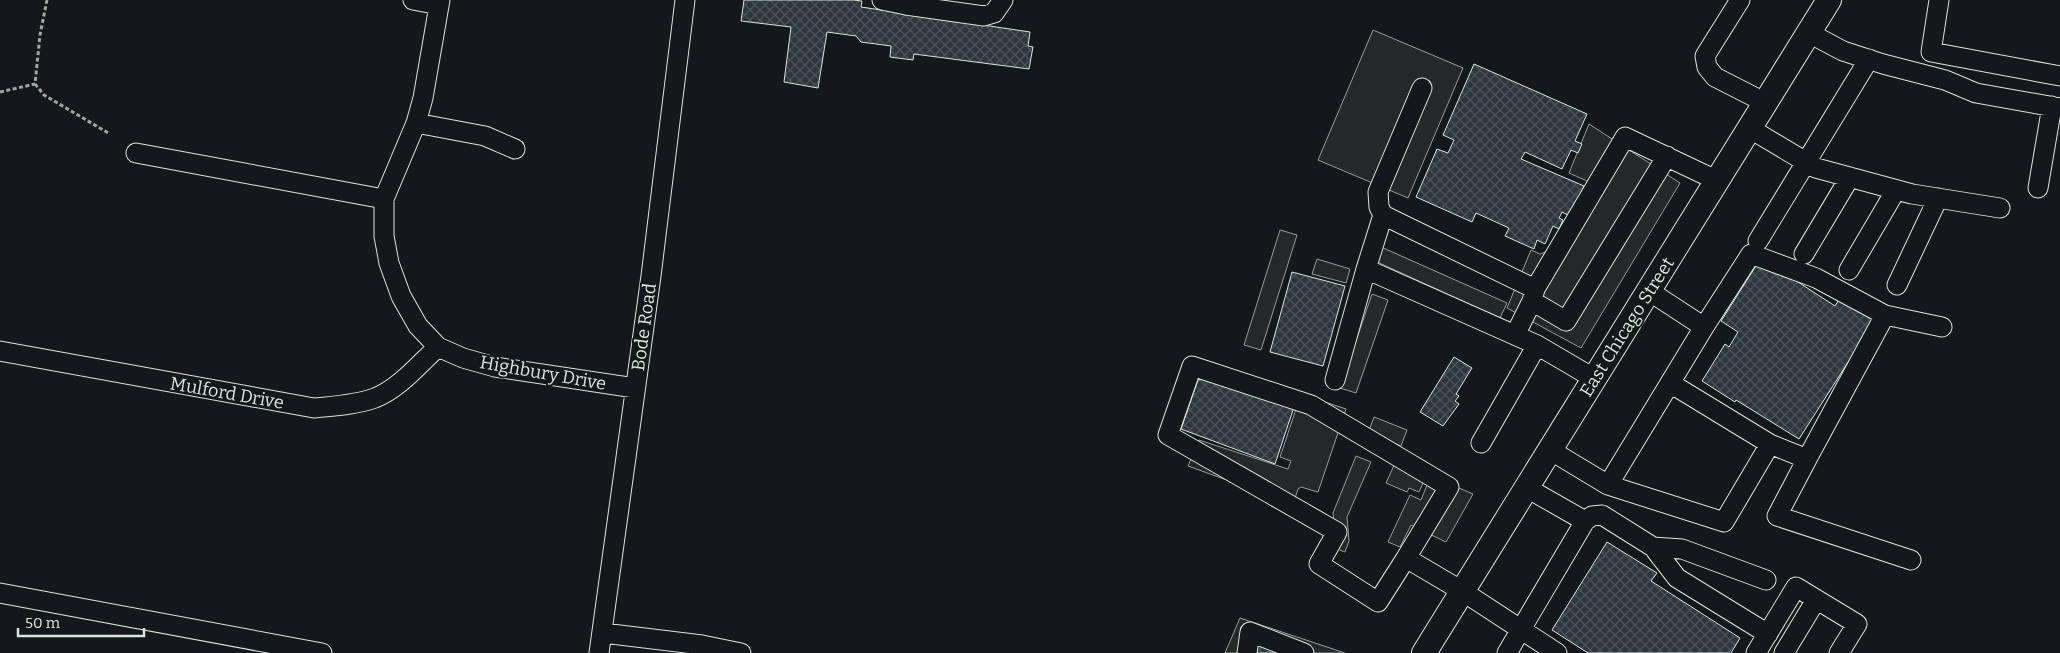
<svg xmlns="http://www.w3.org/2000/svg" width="2060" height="653" viewBox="0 0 2060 653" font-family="Bitter,serif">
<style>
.parking{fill:#24282b;stroke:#939e99}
.building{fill:url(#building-cross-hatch);stroke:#d8e6dc}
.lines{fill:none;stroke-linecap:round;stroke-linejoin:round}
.minor-casing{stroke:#d8e6dc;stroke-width:21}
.major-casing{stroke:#d8e6dc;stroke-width:26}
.path{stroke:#9da8a2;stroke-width:3;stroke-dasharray:4 2.5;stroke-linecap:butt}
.minor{stroke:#14181c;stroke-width:19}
.major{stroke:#14181c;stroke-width:24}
.labels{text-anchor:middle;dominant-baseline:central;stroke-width:4;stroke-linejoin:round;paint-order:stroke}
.street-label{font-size:18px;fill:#d8e6dc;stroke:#14181c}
</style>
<defs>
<pattern id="building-cross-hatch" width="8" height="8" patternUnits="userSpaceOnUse" patternTransform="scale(1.25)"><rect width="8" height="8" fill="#2c363c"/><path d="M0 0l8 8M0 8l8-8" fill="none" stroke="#4a5358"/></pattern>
</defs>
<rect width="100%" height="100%" fill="#14181c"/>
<path class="parking" d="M1373,30L1463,68L1408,198L1318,160Z
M1589,124L1680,183L1581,348L1507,308L1531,250L1540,254L1548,251L1583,204L1587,181L1569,173Z
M1280,230L1297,235L1261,350L1244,345Z
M1381,247L1507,303L1500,318L1375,261Z
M1317,259L1350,269L1346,283L1312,274Z
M1372,294L1388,300L1356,393L1340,388Z
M1301,394L1346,409L1318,492L1301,487L1298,489L1293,504L1188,466L1199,440L1288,469L1291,461L1280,457Z
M1374,417L1407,430L1401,446L1368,433Z
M1356,456L1371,462L1347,517L1349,541L1345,552L1337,549L1333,513Z
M1396,461L1473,494L1446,542L1411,525L1400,547L1388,542L1410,495L1421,500L1427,485L1423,483L1419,492L1409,488L1407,492L1386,483Z
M1240,618L1345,653H1225Z"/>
<path class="building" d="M744,0H853L862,1L861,7L1030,32L1028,46L1033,47L1029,69L914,54L913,60L890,57L891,46L861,42L856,36L827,32L818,88L784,82L791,27L741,21Z
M1474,64L1587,114L1575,141L1582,144L1578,153L1571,150L1562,169L1525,152L1521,159L1584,186L1572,217L1562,212L1559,218L1563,220L1559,229L1553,226L1545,244L1537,240L1534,249L1505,236L1509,228L1476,213L1472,222L1416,197L1437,149L1448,153L1454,140L1443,135Z
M1761,258L1835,306L1840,298L1875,320L1799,439L1736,400L1735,402L1702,381L1725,344L1729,347L1738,332L1721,321Z
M1292,272L1345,286L1323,366L1270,352Z
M1454,357L1472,368L1456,394L1459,396L1455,401L1459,404L1443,426L1420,412Z
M1199,377L1294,407L1275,464L1181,429Z
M1607,542L1657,573L1651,581L1740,638L1731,653H1588L1552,630Z
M1258,642L1287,653H1253Z"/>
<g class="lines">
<defs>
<path id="minor" d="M413,0L439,5
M440,0L423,98L416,123L384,199V236L389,263L401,296L418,326L438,347L463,358L495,367L635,388
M882,0L906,5L984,16L994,13L1003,0
M1740,0L1705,56L1707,67L1715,77L1766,103
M1939,0L1931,52L2060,76
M1809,33L1843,51L1883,64L1945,80L1976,93L2060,108
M416,123L485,136L515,149
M1749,128L1816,168L1912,194L2000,208
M136,153L384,199
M1667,156L1566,321L1532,301L1535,289L1625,137L1718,181
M2038,188L2052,106
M1383,215L1379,207L1378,192L1422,88
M1758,241L1869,59
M1804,254L1850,177
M1849,270L1896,190
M1897,285L1938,198
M1535,289L1383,215L1366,269L1537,345L1595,379
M1649,291L1704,327L1751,254L1816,278L1885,315L1942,327
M1704,327L1670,383L1770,444L1807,459L1885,315
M1515,335L1532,301
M0,351L314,408C334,406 356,405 375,398C400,388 419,364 438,347
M1335,380L1366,269
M1481,443L1537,345
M1550,450L1608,485L1670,383
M1807,459L1777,516L1911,560
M1608,485L1724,522L1770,444
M1585,521L1592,516L1602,515L1653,547L1677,578L1768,634
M1653,547L1682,549L1766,580
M1406,558L1378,602L1319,564L1337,532L1168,435L1192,366L1311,405L1449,487L1406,558L1462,591L1557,653
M0,593L322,653
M603,633L702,645L741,653
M599,653L651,276L685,0
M1247,653L1250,632L1304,653
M1507,653L1585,521L1527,488
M1756,653L1796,587L1857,624L1839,653
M1784,653L1816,600"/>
<path id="major" d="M1424,653L1829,0"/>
</defs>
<use href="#minor" class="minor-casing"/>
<use href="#major" class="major-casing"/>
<path class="path" d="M35,84L44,95L110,134
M0,92L35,84L40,35L47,0"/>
<use href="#minor" class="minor"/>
<use href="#major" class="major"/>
</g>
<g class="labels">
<g class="street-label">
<text transform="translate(644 327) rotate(-82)">Bode Road</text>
<text transform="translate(1627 327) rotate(-58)">East Chicago Street</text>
<text transform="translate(543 373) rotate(10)">Highbury Drive</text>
<text transform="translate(227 393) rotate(10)">Mulford Drive</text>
</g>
</g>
<path d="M18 628v8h126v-8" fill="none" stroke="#d8e6dc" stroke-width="2.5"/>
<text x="25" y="628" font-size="15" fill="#d8e6dc" stroke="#14181c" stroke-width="4" paint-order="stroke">50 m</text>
</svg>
